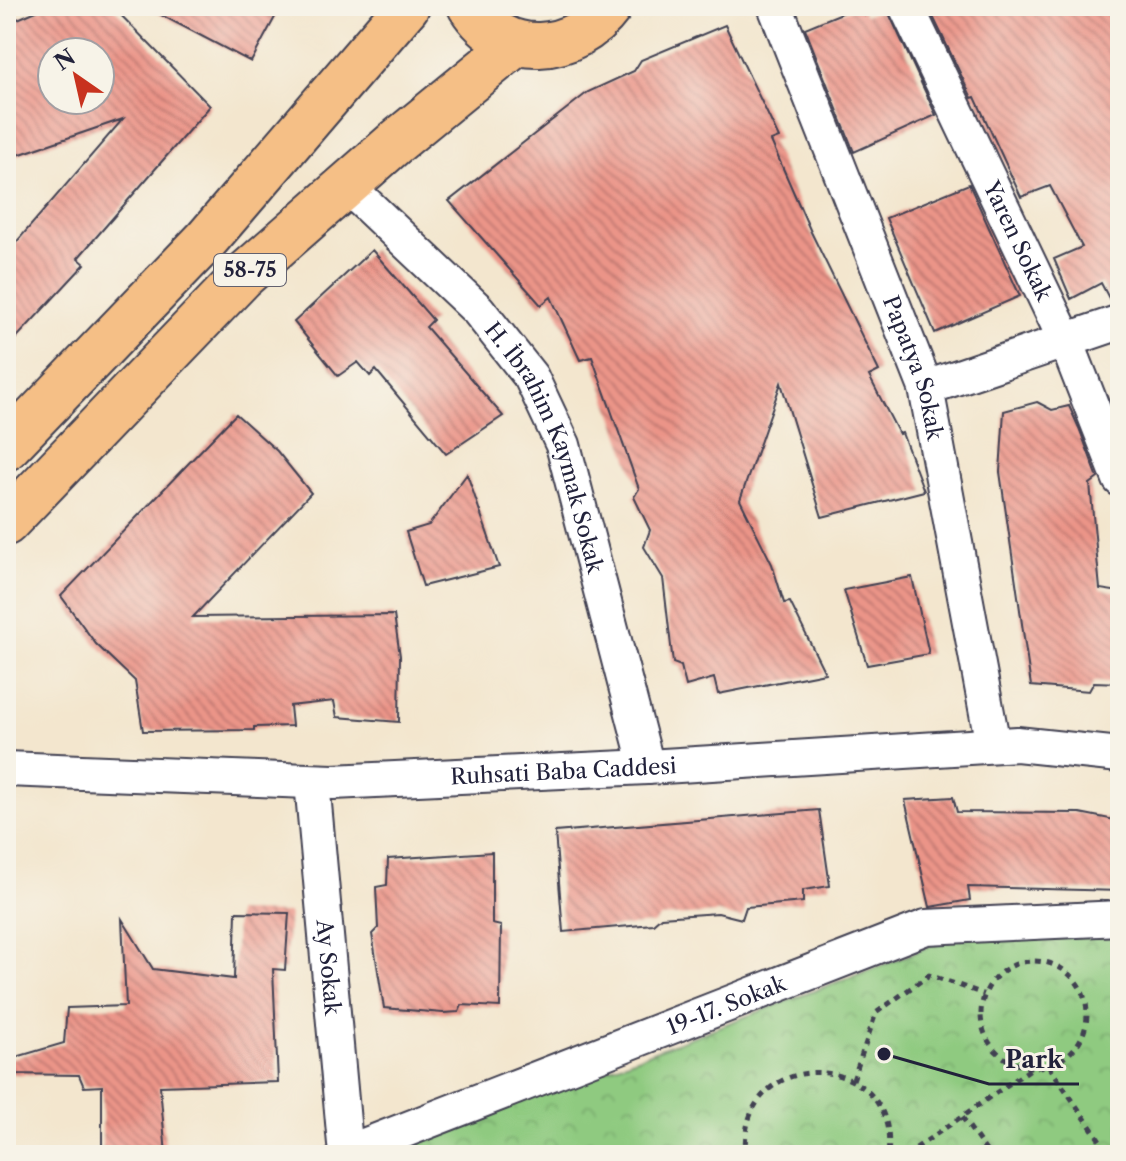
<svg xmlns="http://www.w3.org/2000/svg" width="1126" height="1161" viewBox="0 0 1126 1161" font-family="'Libre Caslon Text',serif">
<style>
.park{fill:url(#park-crowns);stroke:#58765e;stroke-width:2}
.building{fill:url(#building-back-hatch);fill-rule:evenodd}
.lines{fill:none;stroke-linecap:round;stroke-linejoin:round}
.street-casing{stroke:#413f51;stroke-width:38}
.primary-casing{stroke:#413f51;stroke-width:48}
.path{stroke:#413f51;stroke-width:5;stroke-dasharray:6 6;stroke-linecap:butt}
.street{stroke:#fff;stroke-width:34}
.primary{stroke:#f5bf86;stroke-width:44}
.labels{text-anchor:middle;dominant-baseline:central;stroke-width:6;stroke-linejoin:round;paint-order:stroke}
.shield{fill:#f7f3e8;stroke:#62616f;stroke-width:2}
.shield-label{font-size:20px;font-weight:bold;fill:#22223b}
.street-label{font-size:22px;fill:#22223b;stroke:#f7f3e8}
.leader{fill:none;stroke:#22223b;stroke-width:3}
.callout-dot{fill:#22223b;stroke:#f7f3e8;stroke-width:3}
.callout-label{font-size:24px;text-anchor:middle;font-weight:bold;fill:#22223b;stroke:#f7f3e8;stroke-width:6;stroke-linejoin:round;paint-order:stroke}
</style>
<defs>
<pattern id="park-crowns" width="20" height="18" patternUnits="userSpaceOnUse" patternTransform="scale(2)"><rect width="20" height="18" fill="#8fca80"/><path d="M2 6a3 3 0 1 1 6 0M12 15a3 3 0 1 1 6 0" fill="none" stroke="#7bad70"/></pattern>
<pattern id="building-back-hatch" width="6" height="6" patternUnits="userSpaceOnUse" patternTransform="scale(2)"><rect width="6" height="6" fill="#eb9488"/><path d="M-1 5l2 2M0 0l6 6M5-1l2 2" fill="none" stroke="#be7870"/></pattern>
</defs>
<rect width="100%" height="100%" fill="#f7f3e8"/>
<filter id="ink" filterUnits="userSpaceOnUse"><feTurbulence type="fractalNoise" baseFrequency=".0125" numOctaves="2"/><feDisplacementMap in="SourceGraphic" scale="16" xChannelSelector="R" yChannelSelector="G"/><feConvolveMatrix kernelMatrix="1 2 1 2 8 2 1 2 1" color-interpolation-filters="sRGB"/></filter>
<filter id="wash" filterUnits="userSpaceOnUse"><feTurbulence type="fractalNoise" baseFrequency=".006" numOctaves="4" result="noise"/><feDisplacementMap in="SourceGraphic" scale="32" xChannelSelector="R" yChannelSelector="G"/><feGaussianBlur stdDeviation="1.8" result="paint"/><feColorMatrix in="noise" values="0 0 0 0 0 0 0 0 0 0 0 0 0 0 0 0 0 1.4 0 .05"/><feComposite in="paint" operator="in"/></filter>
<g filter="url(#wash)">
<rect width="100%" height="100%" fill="#f3e6ce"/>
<path class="park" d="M952,936L1120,938V1155H393L390,1151L904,957Z"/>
<g id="blocks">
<path class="building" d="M48,6H112L210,106L78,258L85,264L6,349V254L123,119L6,159V24ZM52,52H100V100H52Z
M144,6H281L251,62Z
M859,6L865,15L887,9L936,115L854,152L805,28Z
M928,6H1120V303L1112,304L1101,283L1071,299L1054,259L1082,247L1050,186L1021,197L975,97L972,98Z
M725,25L779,138L771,141L811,232L879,371L869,376L899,434L902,433L924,491L822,517L781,383L740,500L772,564L784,603L790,602L825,673L718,694L714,678L686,686L681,666L673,663L663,578L644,547L650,530L634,497L639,489L592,357L580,360L551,297L541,305L449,201L588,92L634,71L641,60Z
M969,184L1020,296L935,333L886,218Z
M372,250L433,320L426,327L503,416L446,454L376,370L370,376L358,362L338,376L294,322Z
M1037,402L1052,410L1069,406L1079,428L1098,478L1090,484L1100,589L1120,592V683L1094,682L1089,691L1031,686L1000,472L1004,411Z
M236,414L277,451L311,493L193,617L394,615L400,656L399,722L337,717L334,701L290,706L292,726L254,727V730L143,731L135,681L96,644L61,596Z
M467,474L499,567L423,586L406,532L429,525Z
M912,577L929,654L867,665L844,590Z
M953,797L957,812L1080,813L1120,821V891L968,887L970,900L930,907L905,800Z
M819,810L830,886L803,890V902L746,907L742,919L718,913L661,917L653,924L563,932L555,832Z
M492,852V924L501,926L500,1007L462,1005L459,1012L443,1013L384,1008L372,934L378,928L376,887L387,885L388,859Z
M236,912L289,913L285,970L273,969L278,1082L160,1086L166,1155H102V1086L84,1087L79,1075L6,1074V1060L64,1043L67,1008L126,1006L122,919L153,969L234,979Z"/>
</g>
</g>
<g filter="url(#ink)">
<use href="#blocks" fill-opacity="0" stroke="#413f51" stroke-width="2"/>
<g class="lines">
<defs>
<g id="street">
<path id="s1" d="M775,6L926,388L993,745"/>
<path id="s2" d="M906,6L1066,341L1120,479"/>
<path id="s3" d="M347,186L478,310L531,377L563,445L647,767"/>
<path d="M926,388L1120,322"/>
<path id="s4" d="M6,769L333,782L647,767L1017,744L1120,755"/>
<path id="s5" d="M312,782L346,1155"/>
<path id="s6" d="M346,1153L926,927L1120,918"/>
</g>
<path id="primary" d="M470,6C504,61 574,55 610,6
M6,448L206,240L407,6
M6,523L242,277L396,142L517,43"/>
</defs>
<use href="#street" class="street-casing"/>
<use href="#primary" class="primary-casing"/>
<path class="path" d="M981 1014a53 53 0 1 1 106 0a53 53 0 1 1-106 0Z
M1049,1066L1110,1155
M853,1080L876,1013L929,975L984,994
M962,1117L989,1155
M746,1155C734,1044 901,1046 888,1155
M906,1155L1032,1068"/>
<use href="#street" class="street"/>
<use href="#primary" class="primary"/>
</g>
</g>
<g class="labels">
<rect class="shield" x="214" y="254" width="72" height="32" rx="6"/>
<g class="shield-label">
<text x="250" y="270">58-75</text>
</g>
<g class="street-label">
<text stroke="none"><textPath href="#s2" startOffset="260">Yaren Sokak</textPath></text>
<text stroke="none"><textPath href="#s1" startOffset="388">Papatya Sokak</textPath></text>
<text stroke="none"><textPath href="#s3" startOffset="336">H. İbrahim Kaymak Sokak</textPath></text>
<text stroke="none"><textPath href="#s4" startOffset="558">Ruhsati Baba Caddesi</textPath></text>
<text stroke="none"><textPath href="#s5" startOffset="186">Ay Sokak</textPath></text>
<text stroke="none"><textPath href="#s6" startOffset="408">19-17. Sokak</textPath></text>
</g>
</g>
<path class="leader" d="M884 1054L989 1084H1079"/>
<circle class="callout-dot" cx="884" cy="1054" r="8"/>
<g class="callout-label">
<text x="1034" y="1068">Park</text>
</g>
<rect width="1126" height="1161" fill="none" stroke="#f7f3e8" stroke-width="32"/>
<g transform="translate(76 76) rotate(326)"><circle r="38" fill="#f7f3e8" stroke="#a29fa3" stroke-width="2"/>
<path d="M0-6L14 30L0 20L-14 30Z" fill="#c8321e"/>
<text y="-12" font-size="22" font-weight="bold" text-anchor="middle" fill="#22223b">N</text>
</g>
</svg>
